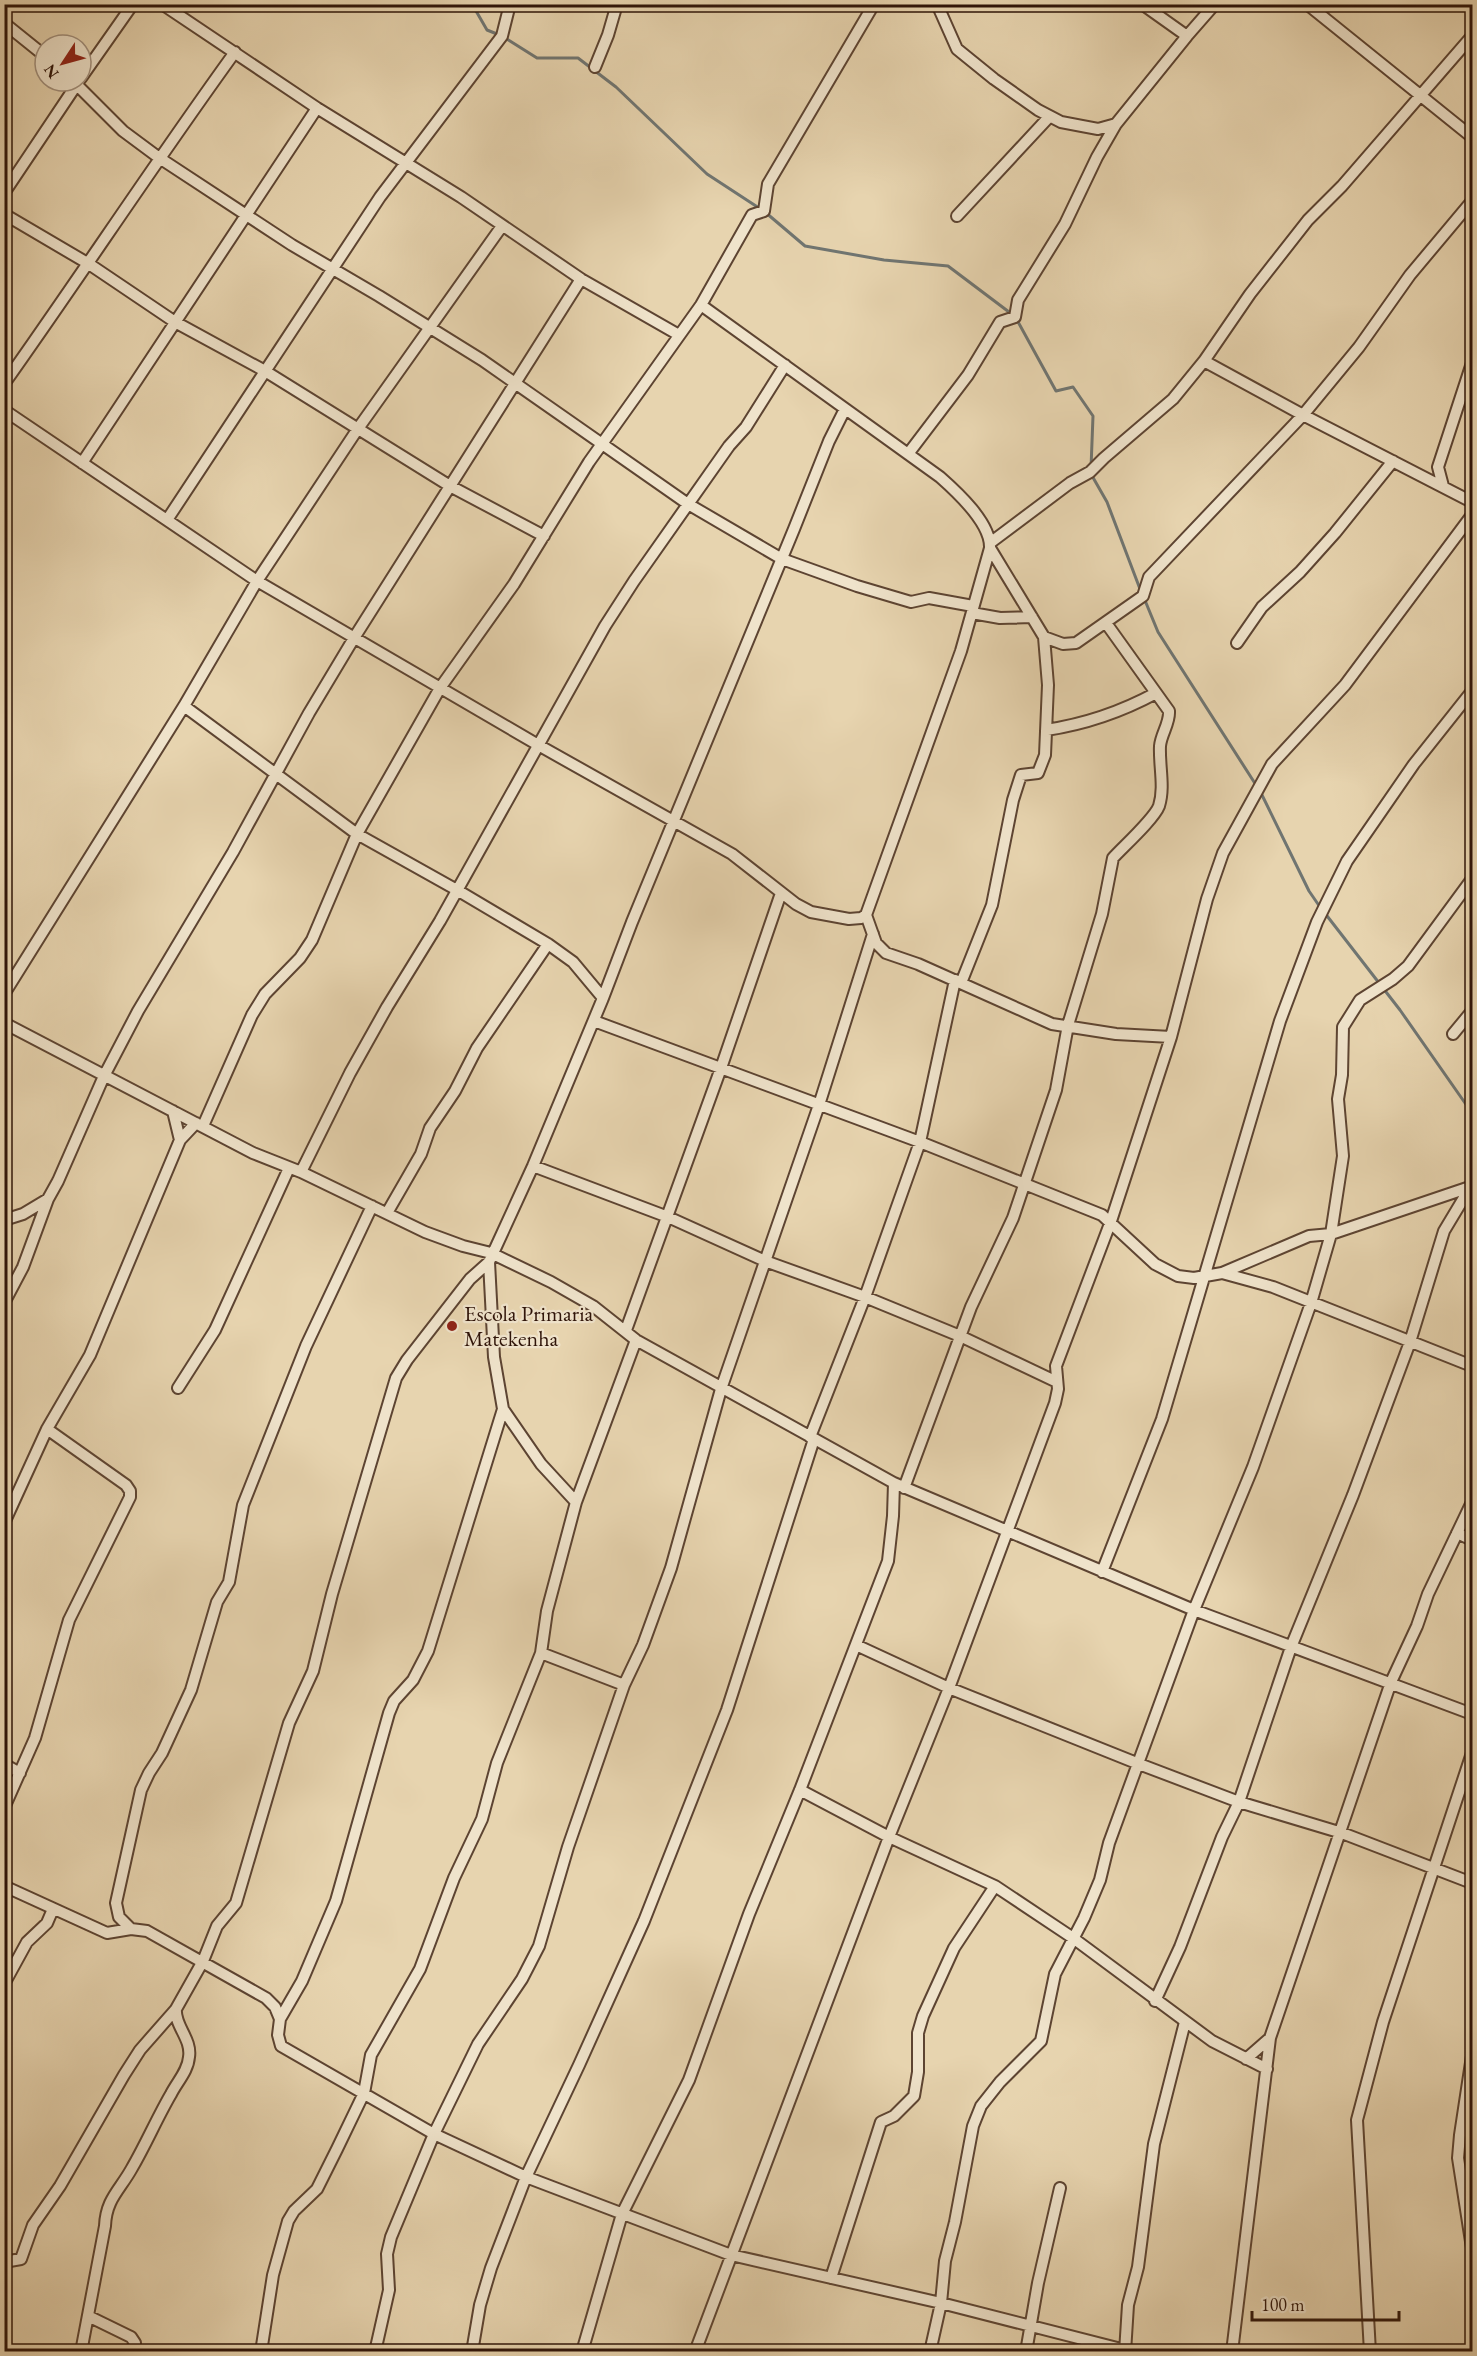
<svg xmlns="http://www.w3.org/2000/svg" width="1477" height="2356" viewBox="0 0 1477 2356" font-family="'EB Garamond',serif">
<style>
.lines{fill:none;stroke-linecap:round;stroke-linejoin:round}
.stream{stroke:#707571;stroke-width:3}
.minor-casing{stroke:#5d4432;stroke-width:14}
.minor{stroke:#efe3cb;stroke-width:10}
.poi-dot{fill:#8f2418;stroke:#efe3cb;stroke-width:2}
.labels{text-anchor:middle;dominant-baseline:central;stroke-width:4.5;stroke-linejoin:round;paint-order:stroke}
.poi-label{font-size:22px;fill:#2f1409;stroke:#efe3cb;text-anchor:start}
</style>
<rect width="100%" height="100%" fill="#e7d4af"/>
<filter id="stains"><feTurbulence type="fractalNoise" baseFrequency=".00333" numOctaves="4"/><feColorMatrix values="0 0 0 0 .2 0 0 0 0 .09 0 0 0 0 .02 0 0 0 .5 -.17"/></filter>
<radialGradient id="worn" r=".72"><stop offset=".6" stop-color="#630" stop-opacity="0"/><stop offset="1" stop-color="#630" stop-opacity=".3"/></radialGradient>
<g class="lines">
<path class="stream" d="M472,4L487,30L502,36L537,58H578L616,87L707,174L759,208
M765,212L805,246L884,260L948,266L1013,315
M1017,320L1056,391L1073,387L1093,416L1091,468
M1091,474L1107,502L1140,589
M1144,598L1158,632L1256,785
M1261,793L1309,891L1320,907
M1324,912L1400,1010L1472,1113"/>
<defs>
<path id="minor" d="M162,4L317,108L461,197L581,279L679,335
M937,4L957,49L994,79L1038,110L1061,122L1082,126L1098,129L1116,124
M1142,4L1187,36
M1307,4L1472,137
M4,11L10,4
M4,23L45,56
M595,67L608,35L617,4
M81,78L133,4
M73,81L123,131L158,157L292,245L379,296L482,360L688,504L782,559L857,586L911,602L929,598L973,606
M4,193L79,81
M4,214L89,264L175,322L265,371L450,486L544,536
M957,216L1049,117
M701,305L940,477C957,492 991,523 990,548L1044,637L1048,685L1045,755L1038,773L1021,775L1013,800L992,905L961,983
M1204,361L1303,415L1472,502
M4,384C82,274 156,161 235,52
M4,410L257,581L540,746L732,854L796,904L811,912L849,919L861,918L866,915
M908,454L968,375L1000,322L1015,317L1018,300L1065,224L1097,157L1116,124L1187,36L1215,4
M82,463L317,108
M1443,486L1438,467L1472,363
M167,520L380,197L502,36L510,4
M990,543L1070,483L1090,472L1104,458L1173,399L1204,361L1250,294L1308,220L1342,186L1472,36
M990,548L961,651L866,915L876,943L886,953L918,964L1052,1024L1116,1034L1171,1037
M972,613L1000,618L1032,617
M1044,637L1063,644L1076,643L1143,596L1149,577L1303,415L1359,347L1410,275L1472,201
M1237,643L1262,607L1300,572L1335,533L1393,461
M184,706L357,834L457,890L548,944L573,962L603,998
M1046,730C1086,724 1121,712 1156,693
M4,994L184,706L257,581L357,430L502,226
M594,1021L920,1142L1102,1215L1155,1264L1178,1276L1194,1278L1222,1273L1273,1287L1472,1366
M4,1023L253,1153L301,1172L425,1232L463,1246L491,1253L551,1282L593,1306L636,1340L894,1483L1194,1610L1472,1714
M1453,1034L1472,1011
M173,1111L180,1140
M203,1126L252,1015L265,994L300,958L312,940L357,834L440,688L514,584L589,462L701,305L752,215L764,211L768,184L874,4
M533,1166L668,1217L765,1261L865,1297L960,1336L1057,1382
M301,1172L350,1073L387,1007L440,921L605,626L634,581L729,446L746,427L785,365
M387,1213L421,1154L430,1128L455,1091L477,1048L548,944
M4,1220L23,1214L48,1199
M1222,1273L1309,1236L1331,1234L1343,1156L1338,1099L1342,1075L1343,1027L1360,1000L1393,979L1408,966L1472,879
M4,1303L23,1267L48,1199L58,1181L104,1076L138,1011L233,852L309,713L354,638L581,279
M626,1330L721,1068L781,893
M178,1388L215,1330L289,1168
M503,1409L428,1651L413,1680L394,1701L389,1713L336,1901L302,1981L280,2019L278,2035L281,2046L434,2134L526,2177L731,2255L941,2303L1133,2352
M810,1437L865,1297L920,1142L955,980
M904,1488L971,1307L1013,1218L1056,1090L1068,1025L1102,914L1113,858C1123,847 1154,819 1159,806C1165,787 1159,766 1160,746C1161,734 1170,723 1169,711L1106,623
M576,1502L541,1464L503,1409L494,1357L489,1262L533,1166L603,998L632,922L794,529L829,441L845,409
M4,1523L47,1429L90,1355L180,1140L196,1123
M1457,1533L1472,1540
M1102,1572L1162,1419L1280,1021L1317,922L1347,861L1414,764L1472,691
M856,1645L949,1688L1139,1764L1239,1802L1342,1833L1472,1883
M541,1653L624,1685
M4,1764L20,1773
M800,1790L889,1837L995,1886L1073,1938L1212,2041L1267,2069
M4,1808L35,1738L69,1620L130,1497V1491L126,1485L47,1429
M4,1886L107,1933L131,1929L147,1931L266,1998L275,2007L280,2019
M131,1929L119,1917L116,1903L141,1790L149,1773L162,1753L191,1690L217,1602L229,1582L243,1505L306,1346L372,1206
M4,1984L27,1942L47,1923L53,1909
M1155,2001L1180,1947L1222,1837L1239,1802L1291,1647L1353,1495L1410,1342L1444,1231L1471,1186
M1472,2056L1460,2135L1458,2158L1472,2248
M1246,2059L1270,2038
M4,2262L21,2259L33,2225L60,2186L124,2075L140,2050L176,2009
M831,2278L881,2122L894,2116L914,2096L918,2072V2033L923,2016L954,1948L995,1886
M88,2316L131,2337L135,2343V2352
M81,2352L105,2226C106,2199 120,2190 132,2168C146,2144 157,2118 171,2094C177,2082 188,2071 189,2057C192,2039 174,2025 176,2009L203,1961L217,1926L236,1903L289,1723L313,1671L332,1594L396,1378L407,1360L470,1279L489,1262
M261,2352L273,2275L288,2221L294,2211L317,2189L337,2149L364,2093L371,2055L420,1969L454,1878L482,1819L497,1763L541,1653L547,1611L576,1502L636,1340
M375,2352L389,2290L387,2254L391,2237L434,2134L478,2044L522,1979L539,1946L568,1847L624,1685L643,1645L671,1568L721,1389L819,1105L873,934
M472,2352L480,2305L491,2268L526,2177L579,2065L644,1921L727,1710L814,1439
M582,2352L622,2214L689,2080L749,1914L800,1790L888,1561L893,1516L894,1483
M695,2352L889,1837L949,1688L1055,1403L1058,1389L1056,1366L1111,1221L1171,1037L1207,899L1223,853L1272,764L1345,685L1472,515
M930,2352L941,2303L945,2261L955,2222L973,2126L981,2106L1000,2082L1041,2041L1055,1974L1084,1918L1100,1880L1109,1843L1194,1610L1253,1467L1311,1303L1331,1234L1470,1187
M1026,2352L1038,2283L1060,2188
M1125,2352L1128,2305L1138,2267L1154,2144L1185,2022
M1232,2352L1270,2038L1391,1682L1417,1626L1428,1594L1472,1502
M1370,2352L1357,2120L1383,2022L1472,1753"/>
</defs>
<use href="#minor" class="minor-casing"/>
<use href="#minor" class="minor"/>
</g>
<circle class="poi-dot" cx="452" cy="1326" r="6"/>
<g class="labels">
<g class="poi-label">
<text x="464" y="1313">Escola Primaria<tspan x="464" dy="25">Matekenha</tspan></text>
</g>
</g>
<rect width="1477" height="2356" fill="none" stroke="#e7d4af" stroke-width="24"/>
<rect x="6" y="6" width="1465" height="2344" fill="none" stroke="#2f1409" stroke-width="3"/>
<rect x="12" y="12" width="1453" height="2332" fill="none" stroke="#2f1409" stroke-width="1.5"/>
<g transform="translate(63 63) rotate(234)"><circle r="28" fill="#efe3cb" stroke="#a2907d" stroke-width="1.5"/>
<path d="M0-4.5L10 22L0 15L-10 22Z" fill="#8f2418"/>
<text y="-9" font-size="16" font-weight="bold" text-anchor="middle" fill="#2f1409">N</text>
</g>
<path d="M1252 2311v9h147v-9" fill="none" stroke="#2f1409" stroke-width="3"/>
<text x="1261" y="2311" font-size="18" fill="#2f1409" stroke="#efe3cb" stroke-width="4.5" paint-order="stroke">100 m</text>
<rect width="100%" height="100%" filter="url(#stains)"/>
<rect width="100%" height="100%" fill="url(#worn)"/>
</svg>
